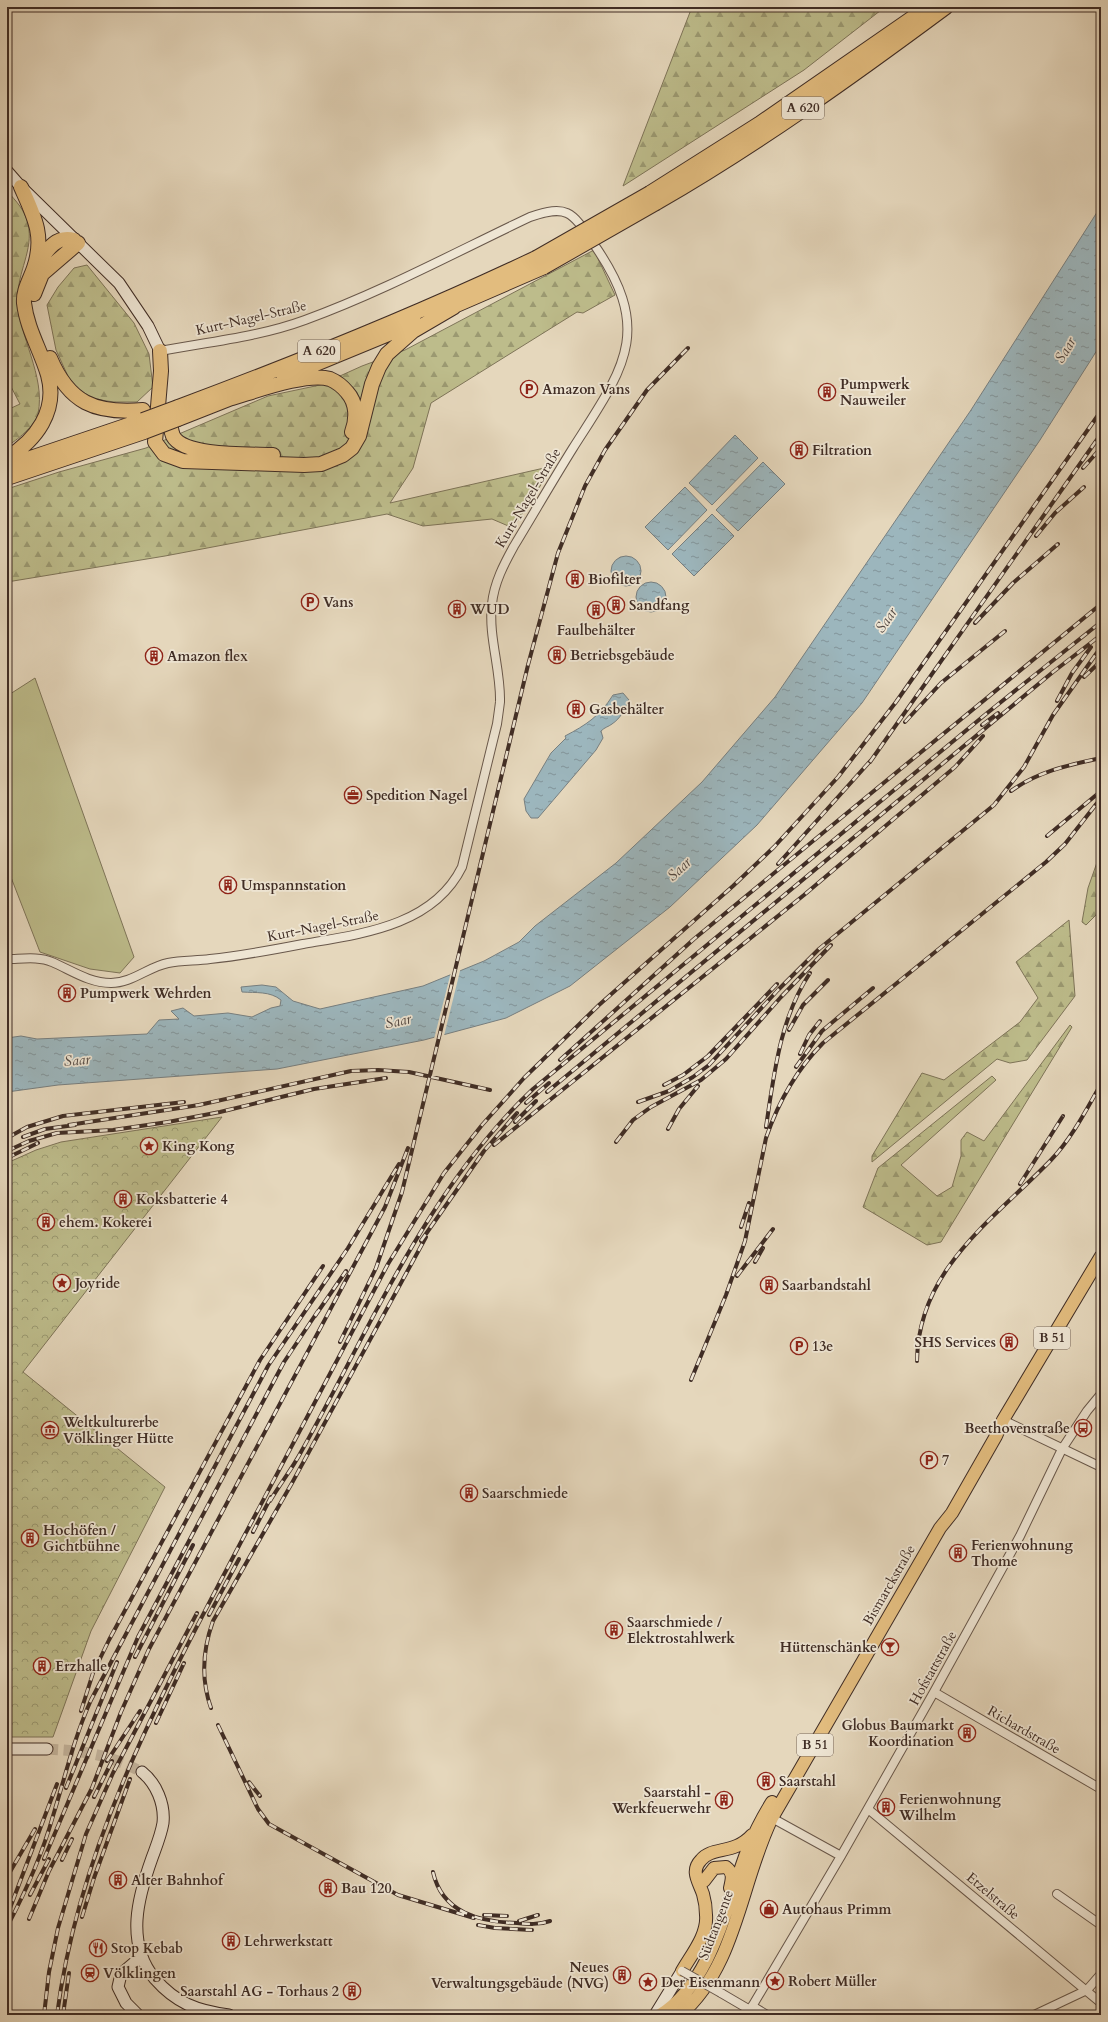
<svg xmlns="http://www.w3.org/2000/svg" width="1108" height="2022" viewBox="0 0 1108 2022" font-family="Cardo,serif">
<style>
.grass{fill:#bdbc8b;stroke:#7e7458}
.forest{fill:url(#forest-firs);stroke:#7e7458}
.park{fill:url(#park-crowns);stroke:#7e7458}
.water{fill:url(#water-ripples);stroke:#777f80}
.pier{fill:#e5d7bc}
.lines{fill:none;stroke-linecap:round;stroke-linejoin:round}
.secondary-tunnel{stroke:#c4b59e;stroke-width:11;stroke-dasharray:11 5.5;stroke-linecap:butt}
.street-casing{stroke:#69584b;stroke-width:10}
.secondary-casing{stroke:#402d25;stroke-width:13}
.primary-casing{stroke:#402d25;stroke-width:14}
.highway-casing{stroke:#402d25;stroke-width:16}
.street{stroke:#eee5d3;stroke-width:8}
.secondary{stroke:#eee5d3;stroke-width:11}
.primary{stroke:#e2bc7e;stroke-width:12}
.highway{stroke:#e2bc7e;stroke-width:14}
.rail-casing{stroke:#402d25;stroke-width:4}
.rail{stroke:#eee5d3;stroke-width:2.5;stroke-dasharray:8;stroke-linecap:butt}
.street-bridge-casing{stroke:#69584b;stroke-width:10;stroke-linecap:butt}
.highway-bridge-casing{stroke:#402d25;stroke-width:16;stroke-linecap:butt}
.street-bridge{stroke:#eee5d3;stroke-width:8}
.highway-bridge{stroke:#e2bc7e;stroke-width:14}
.labels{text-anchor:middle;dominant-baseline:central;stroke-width:3.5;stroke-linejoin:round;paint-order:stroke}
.shield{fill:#eee5d3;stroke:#746459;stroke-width:1}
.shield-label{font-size:13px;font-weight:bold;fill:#402d25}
.street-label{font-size:14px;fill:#402d25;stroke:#eee5d3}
.poi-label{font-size:14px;font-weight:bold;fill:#402d25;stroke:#eee5d3;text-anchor:start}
.water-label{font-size:15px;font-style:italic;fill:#524843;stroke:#eee5d3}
</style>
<defs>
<pattern id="forest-firs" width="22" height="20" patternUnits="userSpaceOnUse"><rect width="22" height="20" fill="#bdbc8b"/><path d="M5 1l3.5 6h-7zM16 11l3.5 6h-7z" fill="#9b9971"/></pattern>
<pattern id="park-crowns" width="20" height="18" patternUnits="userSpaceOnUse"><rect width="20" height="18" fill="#bdbc8b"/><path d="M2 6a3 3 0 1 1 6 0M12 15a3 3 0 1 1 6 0" fill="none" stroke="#9b9971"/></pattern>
<pattern id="water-ripples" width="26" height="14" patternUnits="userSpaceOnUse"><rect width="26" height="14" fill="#9cb6bd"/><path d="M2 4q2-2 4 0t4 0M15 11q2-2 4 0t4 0" fill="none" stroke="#819499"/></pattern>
</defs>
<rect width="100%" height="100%" fill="#e5d7bc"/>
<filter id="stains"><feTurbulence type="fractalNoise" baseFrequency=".005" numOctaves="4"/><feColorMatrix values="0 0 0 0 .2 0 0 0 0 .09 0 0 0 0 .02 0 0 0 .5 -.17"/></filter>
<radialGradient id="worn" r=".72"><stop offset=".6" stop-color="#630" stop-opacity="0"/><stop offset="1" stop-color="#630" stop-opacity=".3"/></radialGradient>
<path class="grass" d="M35,678L134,957L120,973L90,969L40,952L7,867V696Z"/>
<path class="forest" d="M692,7H885L804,70L623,186Z
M7,191C16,201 25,210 28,224C34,250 17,272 18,298C18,337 46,375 38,414C36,425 16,441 7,446V410L20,404L7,379Z
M594,250L615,295L583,313L577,312L431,403L413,468L390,503L553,466L513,528L492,519L423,526L387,514L165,556L7,582V489L59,472L146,448L268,396L320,385L362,366L405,350Z
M87,265L134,323L149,354L153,387L137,402H114L94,399L72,385L56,350L47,305L58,287L74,268Z
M1101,851V910L1086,925L1082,922L1088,888Z
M1069,920L1075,996L1027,1060L1010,1063L997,1059L872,1162V1156L922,1073L944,1080L1020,1022L1038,998L1016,962Z
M1070,1025L1072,1027L941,1242L927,1245L863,1207L878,1168L992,1076L996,1080L901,1165L937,1196L952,1187L961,1156V1140L967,1132L984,1141Z"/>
<path class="park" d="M222,1117L23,1372L165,1487L91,1631L53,1737H7V1163L36,1150L61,1142Z"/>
<path class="water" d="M1101,206V344L1040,440L862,703L757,825L670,907L570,986L506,1018L424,1040L277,1069L58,1085L7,1092V1038L21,1036L37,1039L147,1034L159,1020L179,1019L171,1011L183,1008L194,1016L228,1013L252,1017L271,1008L280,1006L281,1000C270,991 256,993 242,992L241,987L262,985L276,987L293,1001L320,1009L423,986L484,961L519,942L535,926L616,863L702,782L775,697L971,410Z
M735,435L758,458L712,505L689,483Z
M763,462L785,484L738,531L716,510Z
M685,487L707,510L668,550L645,527Z
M712,514L734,536L694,576L672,554Z
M611 571a15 15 0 1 1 30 0a15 15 0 1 1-30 0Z
M636 597a15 15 0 1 1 30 0a15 15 0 1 1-30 0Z
M623,693L629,700C625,709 621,718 612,724C608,727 605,727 601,731L603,738L596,750L538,818H531L526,811L524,799L551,753L566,738L565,736C586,725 600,716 613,695Z"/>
<path class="pier" d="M461,967L444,1036L434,1039L451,972Z"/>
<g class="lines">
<path class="secondary-tunnel" d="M47,1749C85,1751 107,1754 142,1772"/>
<defs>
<path id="street" d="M7,959C21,959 39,956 52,962C71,970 89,983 111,983C132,983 148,967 168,963C182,960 196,961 210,959C241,956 272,950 303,944C361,934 433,926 462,867L497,724C498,717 499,710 500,702C501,670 488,636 492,604C494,583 504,564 514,546C534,513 553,480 573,448C624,368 655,331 593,243C572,212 568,204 530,217C456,252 382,292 305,320C259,337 208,342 160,351
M1003,1420L1101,1467
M934,1692L1101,1789
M868,1809L1101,2003
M772,1818L841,1856
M1057,1894L1101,1925
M721,1993L750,2010
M752,2006L767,2015
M747,2015L841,1856L934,1692L1020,1536L1062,1449L1087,1411L1101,1394
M1034,2015L1087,1990L1101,1974"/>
<path id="secondary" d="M7,171L21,187L119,283L148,326L160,351
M7,1749H47
M142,1772C156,1783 165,1804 163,1823C161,1835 156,1847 152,1858C138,1897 125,1943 155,1979C176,2003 197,2011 229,2015
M138,2015L126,2003L118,1987L121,1974L141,1957
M655,2015L682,1971"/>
<path id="primary" d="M704,1881L714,1868L726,1867C734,1873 732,1879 730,1888
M682,1971C691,1955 708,1935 706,1915C706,1908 705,1901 703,1894C699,1882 690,1871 701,1860C712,1846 734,1855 752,1835
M660,2015C711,1984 727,1904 747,1851C754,1834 762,1818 772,1802
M680,2015C737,1966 740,1883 772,1818L940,1528L952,1513L996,1436L1003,1420L1101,1256"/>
<path id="highway" d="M650,193L759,124L928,7
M656,203C757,145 853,76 946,7
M38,263C47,250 56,235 74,240
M34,294L42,274L78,243
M445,310L544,267
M160,351L161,371L155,442L164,454L183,461L304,465L321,464L343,455L352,448L359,436L372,384L379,367L387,354L413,331L454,307
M50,358C69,403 95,414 143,410
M284,377L415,323
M232,398C256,391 307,372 330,379C337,382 342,386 347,392C357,403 357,419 352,432
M178,407C299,362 420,313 536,258
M170,411C170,419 170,429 173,436C184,457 251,454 273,455
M178,419L239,395
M7,458C36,440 58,411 48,375C41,351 27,329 24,303C23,290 30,280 34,268C45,236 34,216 21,187
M7,466L143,420
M7,478L144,432"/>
</defs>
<use href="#street" class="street-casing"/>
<use href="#secondary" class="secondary-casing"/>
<use href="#primary" class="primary-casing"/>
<use href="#highway" class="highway-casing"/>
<use href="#street" class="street"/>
<use href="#secondary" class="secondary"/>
<use href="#primary" class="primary"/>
<use href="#highway" class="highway"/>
<defs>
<path id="rail" d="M1083,468L1101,448
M1036,536L1055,513L1084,487
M975,623L1013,583L1058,544
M1084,677L1101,661
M1057,701L1072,673L1091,647
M905,722L941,683L1005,631
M982,725L998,713
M870,762L1101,434
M1011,791C1039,771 1069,765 1101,758
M1047,836L1101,791
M778,864L873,758
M789,1030L803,1005L828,980
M800,1054L809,1035L820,1021
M560,1060L694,939L1101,604
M796,1067L822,1031L873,988
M664,1085L683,1075L708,1056L777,984
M547,1092L1053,672L1101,635
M638,1102L669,1091L693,1077L709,1065L778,990L819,949L994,805L1024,767L1053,715L1101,647
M526,1103L549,1083
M515,1122L536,1101
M69,1125L199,1105L351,1071L378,1070L409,1072L490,1090
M766,1127C774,1074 780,1018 810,973
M668,1129L679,1109L698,1086
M23,1137L45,1129L75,1125
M7,1138L27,1127L63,1116L184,1102
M616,1142L633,1120L651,1107L701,1080L726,1059L781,997L831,945
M494,1145L804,895L955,767L983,736
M7,1151L29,1141L57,1133L113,1130L168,1122L220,1112L314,1089L386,1078
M7,1158L38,1143
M1020,1184L1063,1116
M741,1227L749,1203
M421,1241L484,1151L517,1113
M755,1262L763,1248
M737,1276L773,1229
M315,1316L346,1271
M340,1342L376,1268L402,1192L528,665L558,553L585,486L605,450L647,390L688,348
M917,1361C918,1269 993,1220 1051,1160C1072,1138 1086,1110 1101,1084
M691,1380L726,1295L745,1241L766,1138C778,1103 796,1070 823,1043L1046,862L1065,844L1101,798
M270,1501C280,1484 292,1469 301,1452C371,1327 427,1189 533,1089L986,714L1101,622
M253,1532L271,1497
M209,1615L239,1559
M135,1657L193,1545
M211,1708C201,1680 203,1649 213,1621L292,1483L426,1237
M81,1711L93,1673L109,1640L260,1360L323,1266
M156,1723L184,1663
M218,1725L258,1809L269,1824L398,1895L474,1918
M107,1761L140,1711
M249,1782L260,1796
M66,1788L117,1662
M94,1797L112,1761
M44,1859L138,1637L284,1362L318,1311
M62,1860L72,1839
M433,1872C442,1913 480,1922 517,1923C528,1924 539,1925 550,1921
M7,1877L35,1829
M30,1895L49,1859
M484,1915L507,1916
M7,1916L57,1784
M82,1917L94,1878L130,1779
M29,1919L49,1871L92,1788L121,1712L149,1649L385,1207L408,1148
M519,1921L538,1915
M478,1925L495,1928L532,1930
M7,1927C26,1891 42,1855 53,1816C65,1777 74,1738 91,1700L268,1366L348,1248L399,1164
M44,2015L49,1972L58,1928L86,1834L113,1773L197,1613
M57,2015C79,1844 162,1693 241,1542C290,1449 339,1357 388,1264L444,1173L482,1125L524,1078L599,1005L733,886L774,847L838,777L896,702L1101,411
M63,2015L69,1973"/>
</defs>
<use href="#rail" class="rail-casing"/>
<use href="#rail" class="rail"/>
<defs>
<path id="street-bridge" d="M682,1971L721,1993"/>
<path id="highway-bridge" d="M536,258L650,193
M544,267L656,203
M143,420L178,407
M144,432L178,419"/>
</defs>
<use href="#street-bridge" class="street-bridge-casing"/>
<use href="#highway-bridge" class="highway-bridge-casing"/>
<use href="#street-bridge" class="street-bridge"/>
<use href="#highway-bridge" class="highway-bridge"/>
</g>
<defs>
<symbol id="parking-ring" viewBox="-11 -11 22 22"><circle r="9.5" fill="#eee5d3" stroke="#8f2418" stroke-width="1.5"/><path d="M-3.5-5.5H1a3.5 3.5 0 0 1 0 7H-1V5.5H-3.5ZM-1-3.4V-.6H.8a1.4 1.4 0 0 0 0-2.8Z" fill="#8f2418"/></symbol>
<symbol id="building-ring" viewBox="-11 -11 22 22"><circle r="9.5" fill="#eee5d3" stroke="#8f2418" stroke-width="1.5"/><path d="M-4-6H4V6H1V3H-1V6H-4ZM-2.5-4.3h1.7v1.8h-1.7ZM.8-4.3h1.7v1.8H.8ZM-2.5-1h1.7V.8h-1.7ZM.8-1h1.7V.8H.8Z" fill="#8f2418"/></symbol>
<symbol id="office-ring" viewBox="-11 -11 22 22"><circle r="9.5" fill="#eee5d3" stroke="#8f2418" stroke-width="1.5"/><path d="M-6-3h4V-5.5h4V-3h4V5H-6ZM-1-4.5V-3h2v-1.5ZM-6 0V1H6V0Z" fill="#8f2418"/></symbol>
<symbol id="sight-ring" viewBox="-11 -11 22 22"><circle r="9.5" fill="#eee5d3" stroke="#8f2418" stroke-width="1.5"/><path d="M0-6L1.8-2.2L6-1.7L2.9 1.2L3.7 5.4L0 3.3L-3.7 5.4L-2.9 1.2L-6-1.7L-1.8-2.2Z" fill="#8f2418"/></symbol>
<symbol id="bus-ring" viewBox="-11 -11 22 22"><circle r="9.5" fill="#eee5d3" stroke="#8f2418" stroke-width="1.5"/><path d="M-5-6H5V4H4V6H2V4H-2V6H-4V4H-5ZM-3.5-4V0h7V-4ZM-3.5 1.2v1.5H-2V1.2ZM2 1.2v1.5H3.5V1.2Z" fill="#8f2418"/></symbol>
<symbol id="museum-ring" viewBox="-11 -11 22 22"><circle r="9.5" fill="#eee5d3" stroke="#8f2418" stroke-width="1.5"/><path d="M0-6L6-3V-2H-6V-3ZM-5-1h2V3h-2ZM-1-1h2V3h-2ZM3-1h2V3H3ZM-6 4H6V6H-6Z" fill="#8f2418"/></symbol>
<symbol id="bar-ring" viewBox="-11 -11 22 22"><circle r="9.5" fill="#eee5d3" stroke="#8f2418" stroke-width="1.5"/><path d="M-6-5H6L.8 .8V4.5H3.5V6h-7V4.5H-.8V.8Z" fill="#8f2418"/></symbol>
<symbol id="shop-ring" viewBox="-11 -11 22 22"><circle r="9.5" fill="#eee5d3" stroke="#8f2418" stroke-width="1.5"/><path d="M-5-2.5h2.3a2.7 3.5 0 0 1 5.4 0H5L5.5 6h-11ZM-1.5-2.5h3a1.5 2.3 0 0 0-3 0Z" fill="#8f2418"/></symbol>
<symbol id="restaurant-ring" viewBox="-11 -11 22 22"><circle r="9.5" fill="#eee5d3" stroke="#8f2418" stroke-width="1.5"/><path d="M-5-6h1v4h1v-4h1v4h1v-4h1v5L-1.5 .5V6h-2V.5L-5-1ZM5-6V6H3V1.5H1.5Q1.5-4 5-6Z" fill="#8f2418"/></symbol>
<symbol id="station-ring" viewBox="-11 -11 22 22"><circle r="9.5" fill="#eee5d3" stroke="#8f2418" stroke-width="1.5"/><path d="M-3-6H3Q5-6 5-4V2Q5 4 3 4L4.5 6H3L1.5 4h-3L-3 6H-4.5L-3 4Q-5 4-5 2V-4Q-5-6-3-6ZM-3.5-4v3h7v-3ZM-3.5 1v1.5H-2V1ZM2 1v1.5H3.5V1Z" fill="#8f2418"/></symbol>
</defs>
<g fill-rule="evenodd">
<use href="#parking-ring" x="519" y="379" width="20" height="20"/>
<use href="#building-ring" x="817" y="382" width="20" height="20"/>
<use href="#building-ring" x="789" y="440" width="20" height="20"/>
<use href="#building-ring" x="565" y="569" width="20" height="20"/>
<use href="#parking-ring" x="300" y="592" width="20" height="20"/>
<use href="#building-ring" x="606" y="595" width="20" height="20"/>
<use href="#building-ring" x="447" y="599" width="20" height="20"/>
<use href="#building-ring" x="586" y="600" width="20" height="20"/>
<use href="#building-ring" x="547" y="645" width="20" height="20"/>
<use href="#building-ring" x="144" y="646" width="20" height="20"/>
<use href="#building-ring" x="566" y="699" width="20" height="20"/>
<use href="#office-ring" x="343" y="785" width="20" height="20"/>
<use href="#building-ring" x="218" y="875" width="20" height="20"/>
<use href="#building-ring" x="57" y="983" width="20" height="20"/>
<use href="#sight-ring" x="139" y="1136" width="20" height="20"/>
<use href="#building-ring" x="113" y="1189" width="20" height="20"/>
<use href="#building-ring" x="36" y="1212" width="20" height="20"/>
<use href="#sight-ring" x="52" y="1273" width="20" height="20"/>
<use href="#building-ring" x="759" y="1275" width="20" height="20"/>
<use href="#building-ring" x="999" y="1332" width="20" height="20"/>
<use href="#parking-ring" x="789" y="1336" width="20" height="20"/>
<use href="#bus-ring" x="1073" y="1418" width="20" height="20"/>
<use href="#museum-ring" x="40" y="1420" width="20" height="20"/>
<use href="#parking-ring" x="919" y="1450" width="20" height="20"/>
<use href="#building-ring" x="459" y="1483" width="20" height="20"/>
<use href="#building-ring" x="20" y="1528" width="20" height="20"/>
<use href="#building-ring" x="948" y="1543" width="20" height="20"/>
<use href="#building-ring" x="604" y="1620" width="20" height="20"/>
<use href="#bar-ring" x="880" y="1637" width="20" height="20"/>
<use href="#building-ring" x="32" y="1656" width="20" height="20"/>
<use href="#building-ring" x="957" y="1723" width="20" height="20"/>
<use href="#building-ring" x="756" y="1771" width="20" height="20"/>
<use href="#building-ring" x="714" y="1790" width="20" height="20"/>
<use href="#building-ring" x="876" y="1797" width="20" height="20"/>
<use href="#building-ring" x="108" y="1870" width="20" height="20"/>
<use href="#building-ring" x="318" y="1878" width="20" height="20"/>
<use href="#shop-ring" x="759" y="1899" width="20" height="20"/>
<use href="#building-ring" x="221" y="1931" width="20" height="20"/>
<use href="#restaurant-ring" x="88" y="1938" width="20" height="20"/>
<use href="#station-ring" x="80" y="1963" width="20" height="20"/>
<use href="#building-ring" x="612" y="1965" width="20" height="20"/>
<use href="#sight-ring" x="765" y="1971" width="20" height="20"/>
<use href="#sight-ring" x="638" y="1972" width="20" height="20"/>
<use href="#building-ring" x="342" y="1981" width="20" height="20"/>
</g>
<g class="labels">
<g class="shield">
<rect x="782" y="97" width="42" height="22" rx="3"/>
<rect x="298" y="340" width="42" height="22" rx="3"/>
<rect x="1034" y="1327" width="36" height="22" rx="3"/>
<rect x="797" y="1734" width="36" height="22" rx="3"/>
</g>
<g class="shield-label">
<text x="803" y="108">A 620</text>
<text x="319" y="351">A 620</text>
<text x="1052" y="1338">B 51</text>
<text x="815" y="1745">B 51</text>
</g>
<g class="street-label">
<text transform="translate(251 318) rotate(-13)">Kurt-Nagel-Straße</text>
<text transform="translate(528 498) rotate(-59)">Kurt-Nagel-Straße</text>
<text transform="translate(323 926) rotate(-11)">Kurt-Nagel-Straße</text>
<text transform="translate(889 1585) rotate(-60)">Bismarckstraße</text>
<text transform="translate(933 1668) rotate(-61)">Hofstattstraße</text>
<text transform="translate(1024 1730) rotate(30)">Richardstraße</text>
<text transform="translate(993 1896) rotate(40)">Etzelstraße</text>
<text transform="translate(716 1925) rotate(-69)">Südtangente</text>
</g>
<g class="poi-label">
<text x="840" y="384">Pumpwerk<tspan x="840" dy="16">Nauweiler</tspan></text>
<text x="542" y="389">Amazon Vans</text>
<text x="812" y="450">Filtration</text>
<text x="588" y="579">Biofilter</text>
<text x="323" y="602">Vans</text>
<text x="629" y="605">Sandfang</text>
<text x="470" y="609">WUD</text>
<text x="596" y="630" text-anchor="middle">Faulbehälter</text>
<text x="570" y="655">Betriebsgebäude</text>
<text x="167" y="656">Amazon flex</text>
<text x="589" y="709">Gasbehälter</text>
<text x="366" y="795">Spedition Nagel</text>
<text x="241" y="885">Umspannstation</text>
<text x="80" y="993">Pumpwerk Wehrden</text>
<text x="162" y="1146">King Kong</text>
<text x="136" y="1199">Koksbatterie 4</text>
<text x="59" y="1222">ehem. Kokerei</text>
<text x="75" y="1283">Joyride</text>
<text x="782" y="1285">Saarbandstahl</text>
<text x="996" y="1342" text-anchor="end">SHS Services</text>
<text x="812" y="1346">13e</text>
<text x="63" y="1422">Weltkulturerbe<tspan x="63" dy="16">Völklinger Hütte</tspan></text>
<text x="1070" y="1428" text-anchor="end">Beethovenstraße</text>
<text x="942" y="1460">7</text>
<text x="482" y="1493">Saarschmiede</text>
<text x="43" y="1530">Hochöfen /<tspan x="43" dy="16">Gichtbühne</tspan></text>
<text x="971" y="1545">Ferienwohnung<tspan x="971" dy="16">Thome</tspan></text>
<text x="627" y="1622">Saarschmiede /<tspan x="627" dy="16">Elektrostahlwerk</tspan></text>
<text x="877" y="1647" text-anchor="end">Hüttenschänke</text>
<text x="55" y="1666">Erzhalle</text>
<text x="954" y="1725" text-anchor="end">Globus Baumarkt<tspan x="954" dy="16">Koordination</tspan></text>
<text x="779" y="1781">Saarstahl</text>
<text x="711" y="1792" text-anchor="end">Saarstahl -<tspan x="711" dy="16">Werkfeuerwehr</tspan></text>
<text x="899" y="1799">Ferienwohnung<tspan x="899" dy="16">Wilhelm</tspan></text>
<text x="131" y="1880">Alter Bahnhof</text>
<text x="341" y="1888">Bau 120</text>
<text x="782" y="1909">Autohaus Primm</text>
<text x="244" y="1941">Lehrwerkstatt</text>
<text x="111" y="1948">Stop Kebab</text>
<text x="609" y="1967" text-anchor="end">Neues<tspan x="609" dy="16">Verwaltungsgebäude (NVG)</tspan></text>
<text x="103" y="1973">Völklingen</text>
<text x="788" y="1981">Robert Müller</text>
<text x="661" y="1982">Der Eisenmann</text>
<text x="339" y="1991" text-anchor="end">Saarstahl AG - Torhaus 2</text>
</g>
<g class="water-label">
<text transform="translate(1065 350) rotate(-59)">Saar</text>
<text transform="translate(886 620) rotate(-56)">Saar</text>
<text transform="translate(679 869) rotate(-44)">Saar</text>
<text transform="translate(398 1021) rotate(-13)">Saar</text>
<text transform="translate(77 1060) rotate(-5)">Saar</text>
</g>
</g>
<rect width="1108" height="2022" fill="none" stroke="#e5d7bc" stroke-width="24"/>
<rect x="8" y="8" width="1092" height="2006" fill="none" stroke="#402d25" stroke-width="2"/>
<rect x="12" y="12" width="1084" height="1998" fill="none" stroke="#402d25"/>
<rect width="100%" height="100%" filter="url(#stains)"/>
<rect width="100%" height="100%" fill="url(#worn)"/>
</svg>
